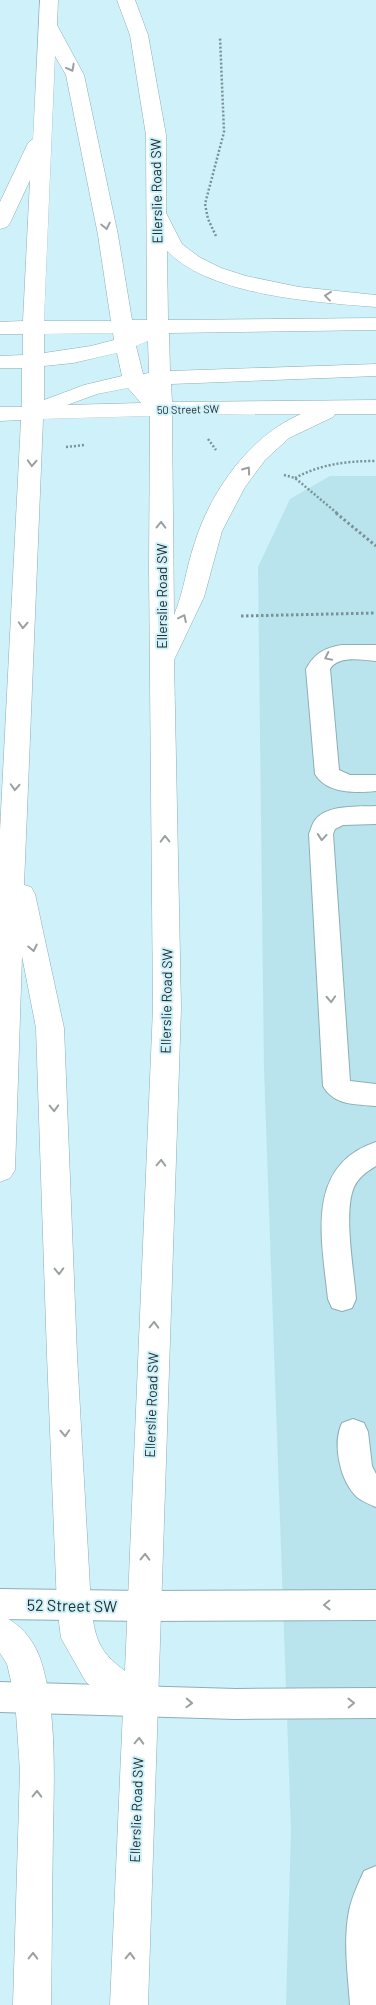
<svg xmlns="http://www.w3.org/2000/svg" width="376" height="2005" viewBox="0 0 376 2005" font-family="Barlow,sans-serif">
<style>
.built{fill:#bae4ed}
.lines{fill:none;stroke-linecap:round;stroke-linejoin:round}
.lane-casing{stroke:#8daeb5;stroke-width:2}
.secondary-casing{stroke:#8daeb5;stroke-width:1}
.path-far1{stroke:#7a9297;stroke-width:2.5;stroke-dasharray:2 2;stroke-linecap:butt}
.path{stroke:#7a9297;stroke-width:3;stroke-dasharray:2.5 2.5;stroke-linecap:butt}
.lane{fill:#fff;fill-rule:evenodd}
.secondary{fill:#fff;fill-rule:evenodd}
.oneway{stroke:#9ba1a2}
.labels{text-anchor:middle;dominant-baseline:central;stroke-width:4;stroke-linejoin:round;paint-order:stroke}
.far-street-label{font-size:11px;fill:#212e31;stroke:#cff1f9}
.street-label{font-size:14px;fill:#212e31;stroke:#cff1f9}
.near-street-label{font-size:16px;fill:#212e31;stroke:#cff1f9}
</style>
<rect width="100%" height="100%" fill="#cff1f9"/>
<path class="built" d="M330,476H376V2005H286L291,1830L264,1069L258,567L290,499Z"/>
<g class="lines">
<defs>
<path id="lane" d="M342,645H376V661C362,660 338,655 330,669L339,770L350,775H376V791C356,793 327,794 315,774L306,669C315,653 324,648 342,645Z
M376,806V824L343,825L335,829L333,834L350,1081L376,1084V1106C356,1104 334,1106 323,1086L309,834C311,829 312,824 315,820C328,804 358,807 376,806Z
M376,1142V1166C367,1171 358,1178 354,1187C343,1212 354,1271 356,1299L352,1308L342,1311L332,1308L328,1299C322,1240 304,1166 376,1142Z
M353,1419L364,1423L368,1432L372,1466L376,1474V1507C369,1504 364,1502 358,1498C340,1482 332,1444 342,1423Z
M0,1589L144,1591L376,1590V1620L144,1621L0,1619Z
M0,1682L236,1689L376,1688V1718L236,1719L0,1712Z
M376,1866V2005H350C348,1974 343,1942 349,1911C352,1897 358,1884 364,1871Z"/>
<path id="secondary" d="M40,0H58L57,25L84,75L118,235L132,320H147L146,135L130,35L117,0H135L148,35L166,135V213L182,244L199,257L221,268L246,276L299,287L376,295V307C315,302 211,296 167,251L168,320L376,318V330L169,333L170,371L376,364V376L171,384L172,402L376,400V414H335L333,417L289,438L265,460L245,487L222,531L204,597L174,660L181,1008L148,2005H110L123,1710L86,1682L61,1638L57,1606L47,1355L36,1028L22,956L15,1170L10,1178L0,1182V831L21,420L0,421V407H22V368H0V356L23,355V334H0V322L23,321L30,180L10,223L7,227L0,229V202L28,143L33,139ZM55,56L66,75L98,235L111,321H44ZM113,333L114,340L91,346L44,353V334ZM148,341L149,373L143,374L136,346ZM117,353L122,376L84,385L44,400V366L73,363ZM128,388L141,403L67,405L97,394ZM301,414C249,436 210,492 194,545C186,568 184,592 174,615L172,415ZM150,416L149,569L153,1008L125,1671C98,1651 95,1638 91,1606L77,1355L64,1028L35,894L31,887L24,885L43,419Z
M0,1615C19,1622 33,1639 40,1658C57,1708 54,1777 53,1831C52,1889 52,1947 51,2005H13L20,1771L15,1698L7,1664L0,1653Z"/>
</defs>
<use href="#lane" class="lane-casing"/>
<use href="#secondary" class="secondary-casing"/>
<path class="path-far1" d="M216,236L208,219L205,204L224,132L220,37
M208,439L216,450
M66,447L85,445
M284,475L295,478L338,514
M295,478C321,464 347,461 376,461"/>
<path class="path" d="M336,513L376,546
M241,616L376,613"/>
<use href="#lane" class="lane"/>
<use href="#secondary" class="secondary"/>
</g>
<defs><path id="oneway-chevron" d="M-2-3.5L2.5 0L-2 3.5" fill="none" stroke-width="1.6" stroke-linecap="round" stroke-linejoin="round" transform="scale(1.25)"/></defs>
<g class="oneway">
<use href="#oneway-chevron" transform="translate(71 68) rotate(62)"/>
<use href="#oneway-chevron" transform="translate(106 226) rotate(78)"/>
<use href="#oneway-chevron" transform="translate(328 296) rotate(-173)"/>
<use href="#oneway-chevron" transform="translate(32 463) rotate(93)"/>
<use href="#oneway-chevron" transform="translate(247 470) rotate(-54)"/>
<use href="#oneway-chevron" transform="translate(161 525) rotate(-89)"/>
<use href="#oneway-chevron" transform="translate(183 618) rotate(-64)"/>
<use href="#oneway-chevron" transform="translate(23 625) rotate(93)"/>
<use href="#oneway-chevron" transform="translate(328 657) rotate(154)"/>
<use href="#oneway-chevron" transform="translate(15 787) rotate(93)"/>
<use href="#oneway-chevron" transform="translate(322 837) rotate(95)"/>
<use href="#oneway-chevron" transform="translate(165 839) rotate(-91)"/>
<use href="#oneway-chevron" transform="translate(33 948) rotate(78)"/>
<use href="#oneway-chevron" transform="translate(331 999) rotate(87)"/>
<use href="#oneway-chevron" transform="translate(54 1108) rotate(88)"/>
<use href="#oneway-chevron" transform="translate(161 1163) rotate(-88)"/>
<use href="#oneway-chevron" transform="translate(59 1271) rotate(88)"/>
<use href="#oneway-chevron" transform="translate(154 1325) rotate(-88)"/>
<use href="#oneway-chevron" transform="translate(65 1433) rotate(87)"/>
<use href="#oneway-chevron" transform="translate(145 1557) rotate(-89)"/>
<use href="#oneway-chevron" transform="translate(327 1605) rotate(179)"/>
<use href="#oneway-chevron" transform="translate(189 1703) rotate(2)"/>
<use href="#oneway-chevron" transform="translate(351 1703) rotate(-1)"/>
<use href="#oneway-chevron" transform="translate(139 1741) rotate(-88)"/>
<use href="#oneway-chevron" transform="translate(37 1794) rotate(-89)"/>
<use href="#oneway-chevron" transform="translate(33 1956) rotate(-89)"/>
<use href="#oneway-chevron" transform="translate(130 1956) rotate(-88)"/>
</g>
<g class="labels">
<g class="far-street-label">
<text transform="translate(188 409) rotate(-1)">50 Street SW</text>
</g>
<g class="street-label">
<text transform="translate(156 191) rotate(-91)">Ellerslie Road SW</text>
<text transform="translate(161 596) rotate(-90)">Ellerslie Road SW</text>
<text transform="translate(166 1001) rotate(-89)">Ellerslie Road SW</text>
<text transform="translate(151 1405) rotate(-88)">Ellerslie Road SW</text>
<text transform="translate(136 1810) rotate(-88)">Ellerslie Road SW</text>
</g>
<g class="near-street-label">
<text transform="translate(72 1605) rotate(1)">52 Street SW</text>
</g>
</g>
</svg>
